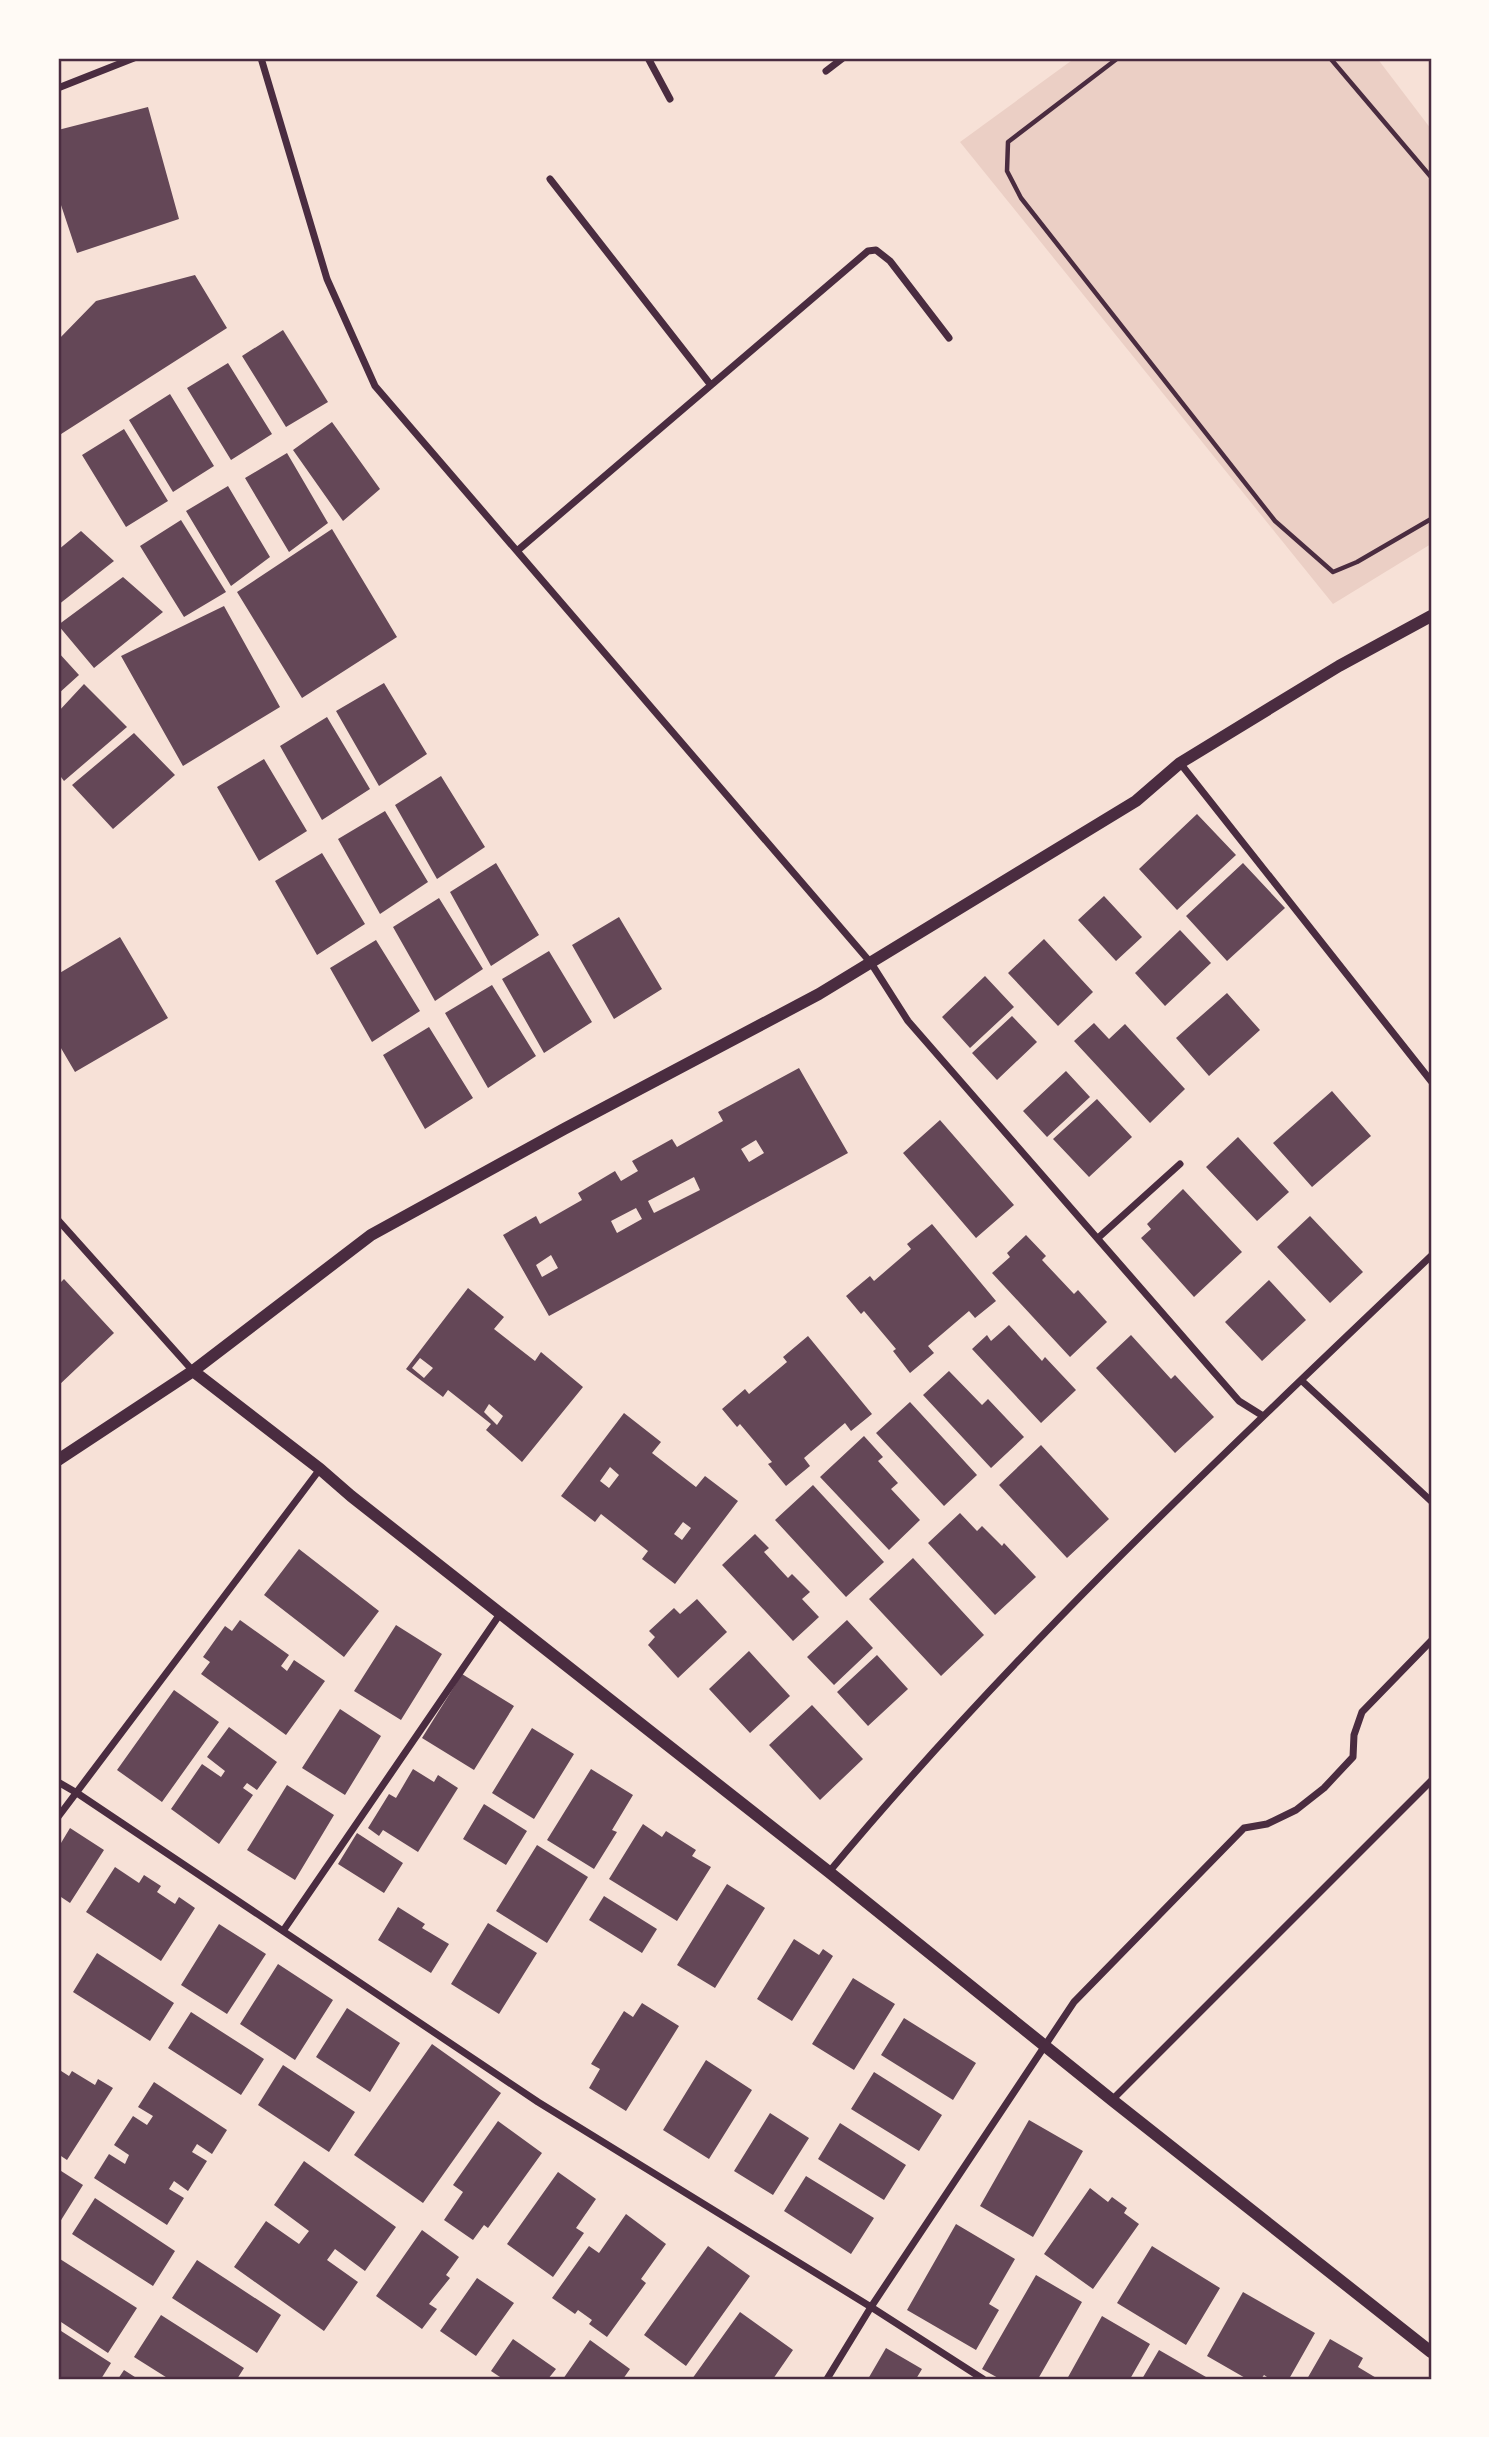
<svg xmlns="http://www.w3.org/2000/svg" width="1489" height="2437" viewBox="0 0 1489 2437" font-family="Figtree,sans-serif">
<style>
.green{fill:#ebcfc5}
.building{fill:#644757;fill-rule:evenodd}
.lines{fill:none;stroke-linecap:round;stroke-linejoin:round}
.path{stroke:#4a2c40;stroke-width:4.5}
.minor{stroke:#4a2c40;stroke-width:7}
.tertiary{stroke:#4a2c40;stroke-width:12}
.neatline{fill:none;stroke:#4a2c40;stroke-width:2.5}
</style>
<rect width="100%" height="100%" fill="#f7e1d7"/>
<path class="green" d="M1075,58H1377L1431,129V544L1333,604L960,142Z"/>
<path class="building" d="M148,107L179,219L77,253L58,196V130Z
M195,275L227,328L58,436V340L96,301Z
M283,330L328,402L286,427L242,356Z
M228,363L272,434L231,460L187,388Z
M170,394L214,466L173,492L129,420Z
M332,422L380,489L343,521L293,450Z
M124,429L168,501L126,527L82,455Z
M287,453L328,523L289,552L245,478Z
M228,486L270,557L231,586L186,511Z
M181,520L226,592L184,617L140,546Z
M332,529L397,637L302,698L237,592Z
M81,531L114,561L58,605V550Z
M123,577L163,612L94,668L58,625Z
M224,606L280,707L183,766L121,656Z
M58,652L79,675L58,694Z
M384,683L427,754L379,786L336,711Z
M84,684L127,727L64,781L58,773V712Z
M327,717L370,789L322,820L280,746Z
M134,733L175,775L113,829L72,785Z
M264,759L307,831L259,861L217,787Z
M441,776L485,847L437,879L395,805Z
M385,811L428,882L380,914L338,839Z
M1197,814L1236,855L1177,910L1139,869Z
M322,853L365,924L317,955L275,881Z
M496,863L539,935L491,966L450,892Z
M1243,863L1285,908L1227,961L1186,916Z
M1104,896L1142,937L1116,961L1078,920Z
M439,898L483,969L435,1001L393,927Z
M619,917L662,989L614,1019L572,945Z
M1180,930L1211,963L1165,1006L1135,973Z
M120,937L168,1018L75,1072L58,1043V974Z
M1044,939L1093,992L1058,1026L1008,973Z
M376,940L420,1011L372,1042L330,968Z
M549,951L592,1022L544,1053L502,979Z
M985,976L1014,1007L970,1048L942,1017Z
M492,985L536,1056L488,1088L445,1013Z
M1227,993L1260,1030L1209,1076L1176,1038Z
M1012,1016L1037,1042L997,1080L972,1053Z
M1094,1023L1109,1039L1125,1024L1185,1089L1150,1123L1074,1041Z
M429,1027L473,1098L425,1129L383,1055Z
M799,1068L848,1153L549,1316L503,1235L536,1216L540,1224L582,1200L578,1193L615,1171L621,1181L638,1171L632,1161L672,1139L677,1147L723,1121L718,1112ZM756,1140L764,1153L749,1162L741,1149ZM694,1177L700,1190L654,1213L648,1201ZM636,1208L642,1219L617,1233L611,1221ZM551,1255L558,1268L542,1277L536,1265Z
M1066,1071L1090,1097L1047,1137L1023,1111Z
M1332,1091L1371,1136L1312,1187L1273,1143Z
M1097,1099L1132,1137L1089,1177L1053,1139Z
M940,1120L1014,1205L976,1238L903,1153Z
M1238,1137L1289,1192L1257,1221L1206,1167Z
M1183,1189L1242,1252L1194,1297L1141,1238L1151,1229L1147,1224Z
M1310,1216L1363,1272L1330,1303L1277,1247Z
M932,1224L996,1301L975,1318L969,1311L928,1346L934,1353L910,1373L893,1351L896,1349L864,1311L861,1314L846,1296L870,1276L874,1281L911,1249L907,1244Z
M1026,1235L1046,1256L1042,1260L1074,1294L1078,1290L1107,1322L1070,1357L992,1273L1010,1257L1007,1253Z
M64,1279L114,1333L58,1386V1285Z
M1269,1280L1306,1320L1262,1361L1225,1322Z
M468,1288L504,1317L494,1329L535,1361L541,1352L583,1387L522,1462L486,1430L491,1424L448,1390L443,1397L406,1369ZM420,1358L433,1368L424,1378L412,1368ZM489,1404L503,1416L497,1425L484,1412Z
M1009,1325L1042,1361L1045,1357L1076,1390L1041,1423L972,1349L987,1335L991,1341Z
M1131,1335L1171,1379L1175,1375L1214,1417L1175,1453L1096,1368Z
M808,1336L872,1414L851,1431L845,1423L804,1458L810,1466L786,1486L768,1464L772,1462L740,1424L737,1427L722,1409L745,1389L749,1394L787,1362L783,1357Z
M949,1371L982,1405L988,1399L1024,1437L991,1468L923,1395Z
M910,1402L977,1475L944,1506L876,1433Z
M624,1413L661,1442L652,1453L696,1487L705,1476L738,1501L675,1584L642,1559L648,1551L601,1514L595,1522L561,1496ZM610,1467L619,1475L609,1488L600,1481ZM683,1522L691,1528L682,1540L674,1534Z
M864,1436L883,1457L878,1461L898,1483L891,1489L920,1520L889,1550L820,1477Z
M1041,1445L1109,1519L1067,1558L999,1485Z
M813,1485L884,1562L846,1597L775,1520Z
M960,1513L977,1531L982,1526L1002,1546L1004,1543L1036,1577L995,1615L928,1543Z
M755,1534L769,1548L764,1552L788,1578L792,1574L810,1592L802,1599L819,1617L793,1641L722,1565Z
M299,1549L379,1611L344,1657L264,1595Z
M913,1558L984,1635L941,1676L869,1599Z
M697,1599L727,1632L678,1678L648,1645L655,1637L649,1631L674,1608L680,1614Z
M240,1620L289,1655L281,1666L287,1671L294,1660L325,1681L286,1735L201,1674L210,1662L203,1657L225,1626L232,1631Z
M847,1620L873,1648L834,1685L807,1657Z
M396,1625L442,1654L401,1720L354,1691Z
M749,1651L790,1696L750,1733L709,1689Z
M877,1655L908,1689L868,1726L837,1692Z
M462,1674L514,1706L474,1770L422,1738Z
M174,1690L219,1722L162,1802L117,1770Z
M812,1705L863,1759L820,1800L769,1745Z
M340,1709L381,1736L345,1795L302,1768Z
M229,1727L277,1762L257,1790L247,1783L243,1788L253,1795L219,1844L171,1809L202,1764L221,1777L225,1771L207,1757Z
M532,1728L574,1754L534,1819L492,1793Z
M413,1769L434,1782L438,1775L458,1788L418,1852L383,1830L379,1836L368,1828L389,1794L396,1798Z
M591,1769L633,1795L612,1830L617,1832L594,1869L547,1840Z
M287,1785L334,1815L295,1880L247,1850Z
M484,1804L527,1831L506,1865L463,1839Z
M643,1824L662,1837L666,1831L696,1850L692,1856L711,1867L677,1921L609,1879Z
M70,1828L104,1850L70,1903L58,1895V1848Z
M357,1833L403,1863L384,1893L338,1864Z
M537,1845L588,1877L547,1943L496,1911Z
M115,1867L139,1883L144,1875L161,1886L157,1892L175,1904L179,1897L195,1908L161,1961L86,1912Z
M727,1884L765,1908L715,1988L677,1965Z
M604,1896L657,1929L642,1953L589,1920Z
M398,1907L425,1924L422,1928L449,1944L431,1973L378,1940Z
M488,1923L537,1953L499,2014L451,1984Z
M219,1924L266,1954L227,2014L181,1985Z
M794,1939L819,1955L823,1949L833,1956L792,2021L757,1999Z
M97,1953L174,2003L150,2041L73,1992Z
M278,1964L333,2000L295,2060L240,2024Z
M853,1978L895,2004L854,2070L812,2044Z
M642,2003L679,2026L626,2111L589,2088L600,2069L591,2064L624,2011L633,2017Z
M347,2008L400,2043L370,2092L316,2057Z
M191,2012L264,2059L241,2095L168,2048Z
M904,2018L976,2063L953,2100L881,2055Z
M432,2044L501,2093L423,2203L354,2155Z
M706,2060L752,2090L709,2159L663,2130Z
M283,2065L355,2112L329,2152L258,2105Z
M58,2069L69,2076L72,2071L95,2085L98,2079L113,2088L67,2160L58,2154Z
M874,2072L942,2115L919,2151L851,2109Z
M154,2082L227,2130L212,2154L197,2144L192,2152L207,2161L188,2191L174,2181L169,2189L184,2198L167,2225L94,2178L109,2154L125,2164L129,2155L114,2145L133,2116L147,2125L153,2116L138,2107Z
M770,2113L809,2138L773,2195L734,2171Z
M1029,2120L1083,2151L1033,2237L980,2206Z
M498,2121L542,2153L488,2228L484,2225L473,2240L444,2220L463,2192L453,2185Z
M840,2123L906,2165L884,2200L818,2159Z
M304,2161L396,2227L365,2271L335,2249L327,2260L358,2282L324,2331L234,2267L266,2221L299,2244L309,2231L274,2205Z
M58,2169L83,2185L58,2225Z
M558,2172L596,2199L576,2228L584,2233L553,2277L507,2244Z
M806,2176L874,2218L851,2254L784,2211Z
M1090,2188L1108,2202L1112,2197L1127,2208L1124,2213L1139,2224L1093,2289L1044,2254Z
M95,2198L175,2251L153,2286L72,2234Z
M626,2214L666,2244L641,2279L646,2283L607,2337L589,2324L592,2320L578,2310L575,2314L552,2298L589,2246L599,2253Z
M956,2224L1015,2259L989,2304L999,2310L976,2350L907,2310Z
M422,2230L459,2257L446,2275L450,2278L429,2304L437,2309L422,2329L376,2296Z
M708,2246L750,2276L686,2366L644,2335Z
M1152,2246L1220,2288L1186,2345L1117,2303Z
M60,2259L137,2308L108,2353L58,2320V2262Z
M197,2260L281,2315L257,2353L172,2298Z
M1036,2275L1082,2302L1038,2379H1000L982,2369Z
M477,2278L514,2303L476,2356L440,2331Z
M1243,2292L1315,2333L1289,2379H1270L1264,2375L1261,2379H1247L1207,2356Z
M740,2312L793,2350L773,2379H692Z
M161,2315L244,2368L237,2379H169L134,2357Z
M1102,2316L1150,2344L1130,2379H1067Z
M58,2329L111,2363L101,2379H58Z
M513,2339L556,2369L548,2379H503L491,2371Z
M1330,2339L1363,2358L1358,2367L1378,2379H1307Z
M590,2340L630,2369L623,2379H563Z
M886,2348L922,2369L916,2379H868Z
M1159,2350L1206,2377L1204,2379H1142Z
M124,2370L138,2379H118Z"/>
<g class="lines">
<path class="path" d="M1118,58L1008,142L1007,171L1021,198L1275,521L1333,572L1357,562L1431,519
M1330,58L1431,177"/>
<path class="minor" d="M261,58L327,279L375,386L871,963L908,1021L1239,1401L1263,1416
M648,58L670,99
M826,71L843,58
M58,88L134,58
M550,179L710,384
M517,551L868,251L876,250L890,261L949,338
M1180,763L1431,1081
M58,1220L193,1371
M1098,1238L1180,1164
M1301,1380L1431,1501
M58,1782L77,1793L538,2102L871,2307L983,2379
M58,1817L320,1469
M829,1872C1013,1651 1223,1454 1431,1256
M283,1931L500,1614
M1112,2100L1431,1781
M827,2379L871,2307L1074,2002L1244,1828L1267,1824L1296,1810L1324,1788L1353,1757L1354,1735L1362,1712L1431,1641"/>
<path class="tertiary" d="M1431,616L1339,666L1180,763L1136,801L819,994L564,1129L371,1235L193,1371L320,1469L351,1496L829,1872L1112,2100L1431,2352
M58,1460L193,1371"/>
</g>
<rect width="1489" height="2437" fill="none" stroke="#fffaf5" stroke-width="119"/>
<rect x="60" y="60" width="1370" height="2318" class="neatline"/>
</svg>
